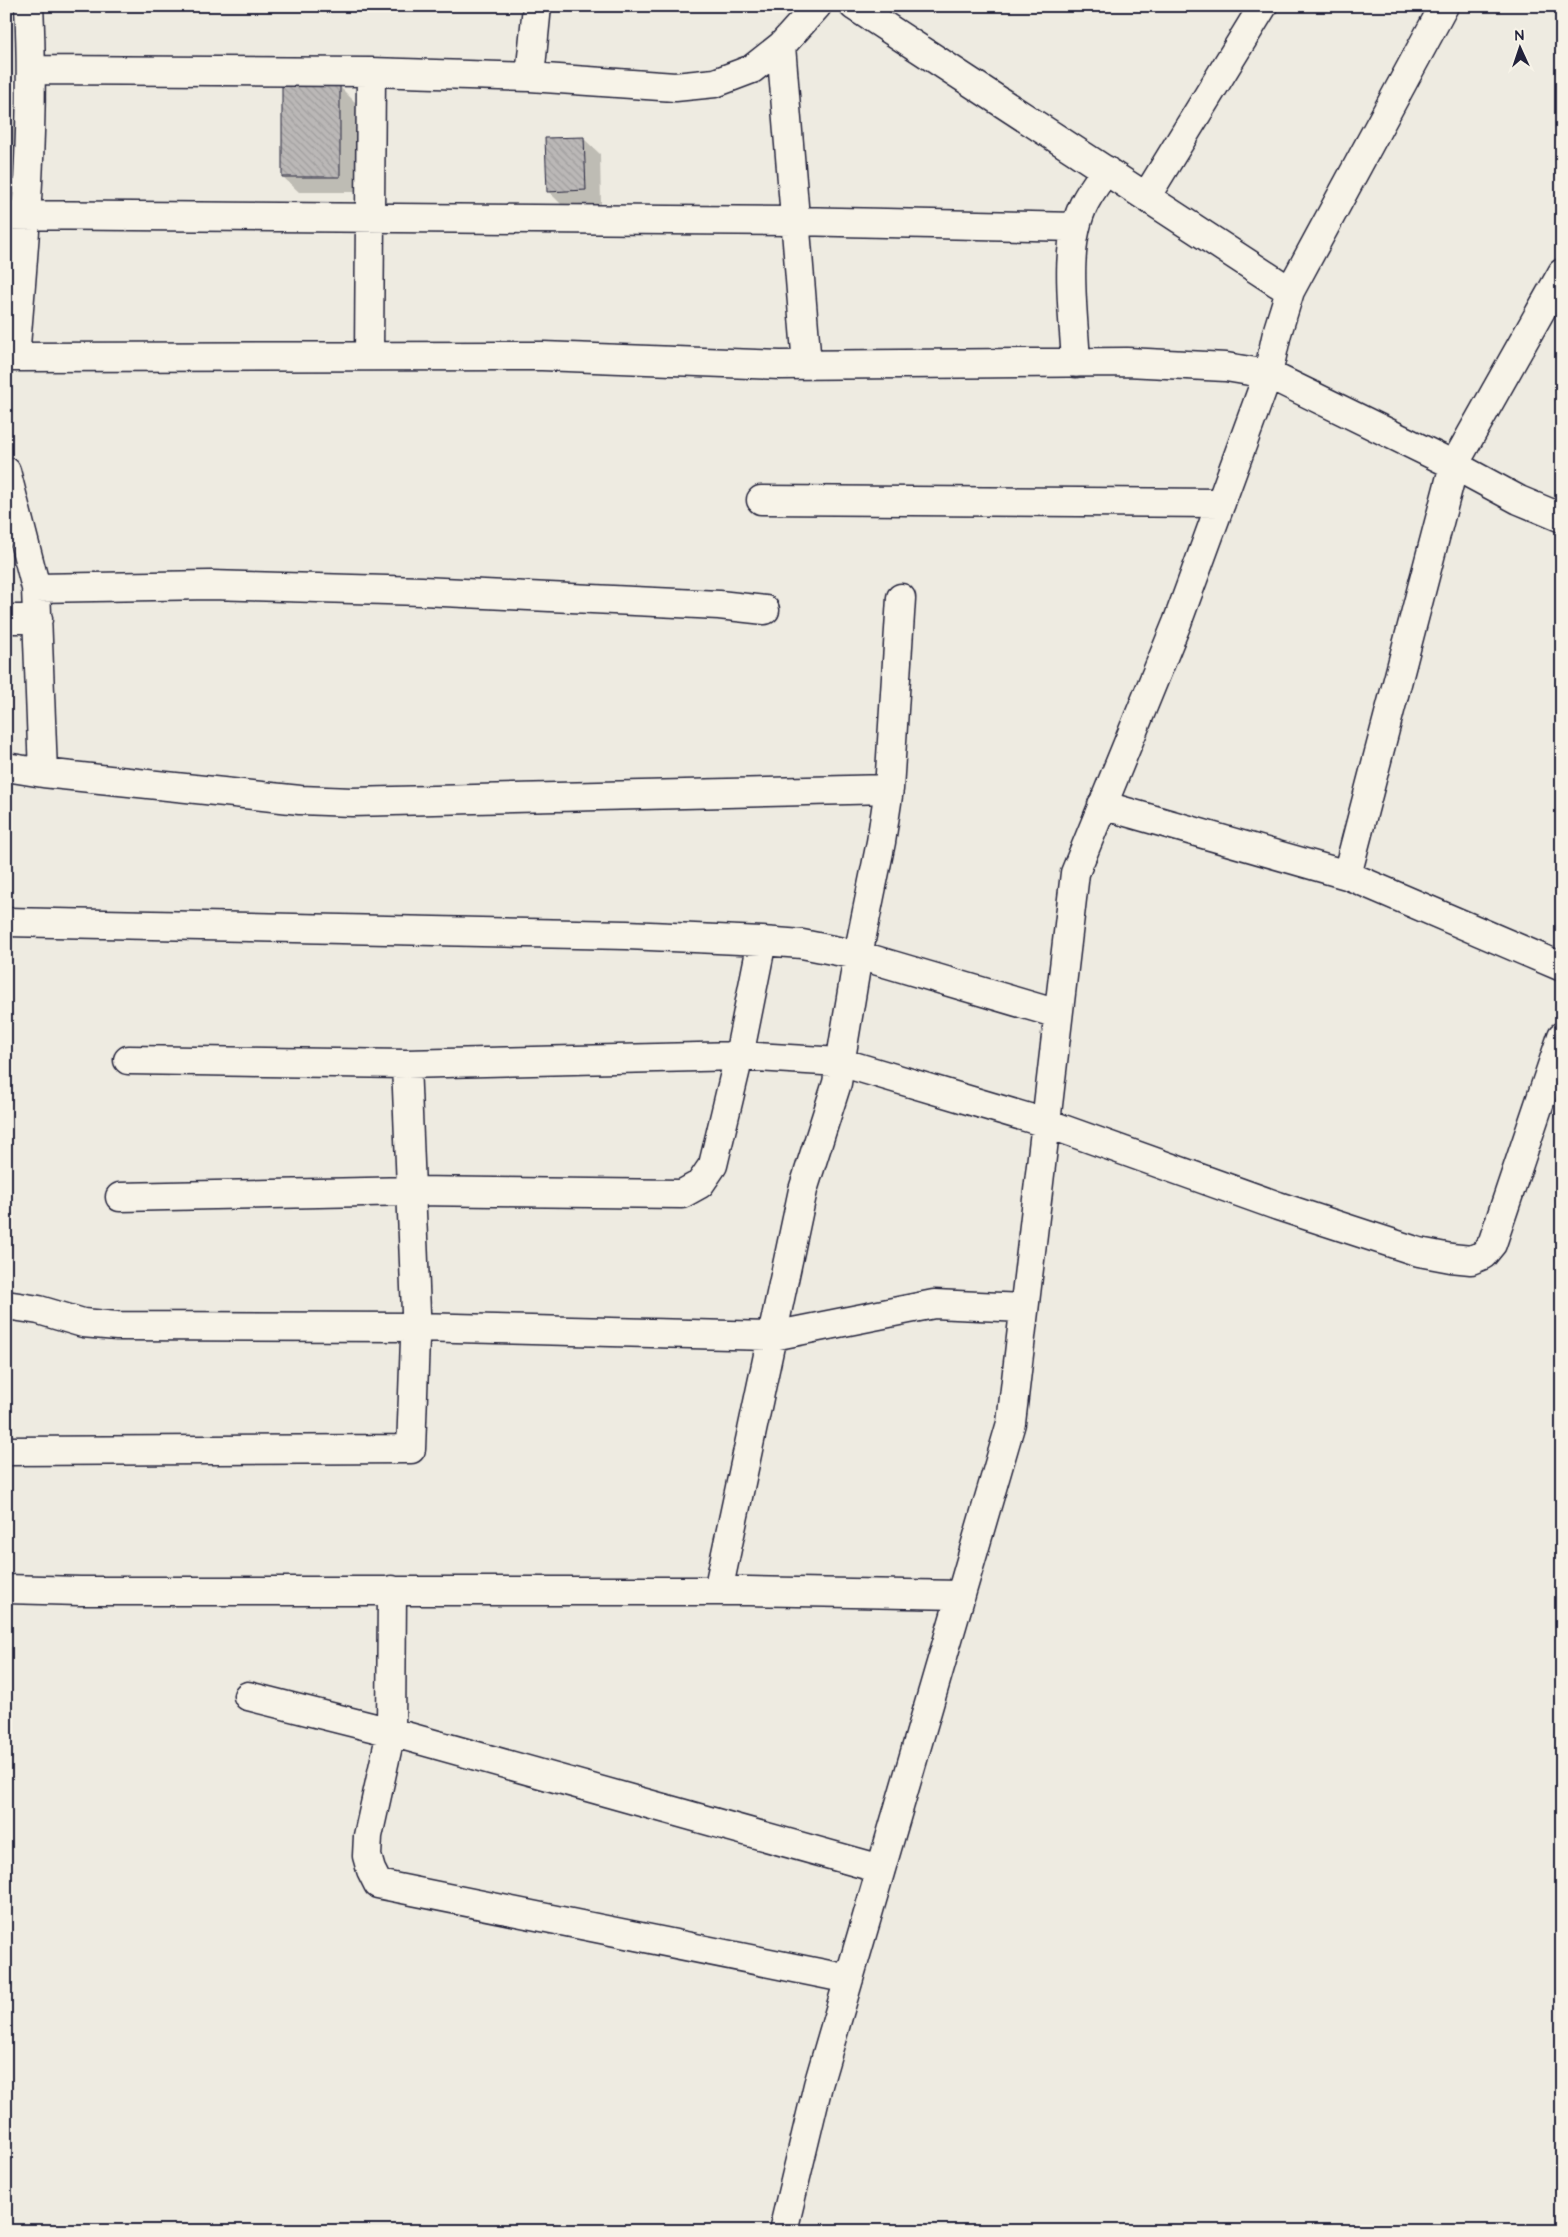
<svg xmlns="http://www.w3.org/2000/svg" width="1568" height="2237" viewBox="0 0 1568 2237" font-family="'Architects Daughter',sans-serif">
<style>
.shadow{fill:#0003}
.building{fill:url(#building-back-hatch);stroke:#22223b}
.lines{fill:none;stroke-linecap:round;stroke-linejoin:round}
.minor-casing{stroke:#22223b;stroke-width:31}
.minor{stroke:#f7f3e8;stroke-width:28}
</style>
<defs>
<pattern id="building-back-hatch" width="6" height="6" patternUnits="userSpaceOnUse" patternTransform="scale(1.25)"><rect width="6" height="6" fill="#bbb8b7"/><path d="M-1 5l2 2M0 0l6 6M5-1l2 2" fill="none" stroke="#a09e9e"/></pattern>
</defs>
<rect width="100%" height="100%" fill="#eeebe1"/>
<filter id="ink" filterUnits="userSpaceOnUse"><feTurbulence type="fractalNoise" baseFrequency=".02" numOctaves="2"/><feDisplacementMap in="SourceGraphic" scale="10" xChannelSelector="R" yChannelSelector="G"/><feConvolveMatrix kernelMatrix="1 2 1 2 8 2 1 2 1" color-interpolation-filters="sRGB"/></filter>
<g filter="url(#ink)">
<path class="shadow" d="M340,87L356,103V192H299L283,177Z
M6,92L25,111L23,210L6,209Z
M584,139L600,154L601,205L564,207L548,191Z"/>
<path class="building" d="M282,86H340V177H282Z
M584,137L586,190L547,192L545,138Z"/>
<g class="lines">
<defs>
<path id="minor" d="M854,6L1290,291
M781,46L807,365
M32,70L371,72L530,77L675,87L715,83L752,69L781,46L817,6
M530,77L537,6
M1146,197L1263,6
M6,215L794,221L1076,227
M369,356L371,72
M6,357L542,356L780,365L1127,362L1226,367L1268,374L1454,465L1519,500L1562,518
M15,357C25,240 35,124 29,6
M1076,363C1074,315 1062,246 1085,202C1091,191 1099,180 1106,170
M6,471L36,588L43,773
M761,500L1221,503
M36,588L211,585L422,591L719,605L765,610
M6,619H38
M6,767L43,773L300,800L352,802L889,789
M1102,805L1347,875L1562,967
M1347,875L1454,465L1562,273
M6,922L627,935L762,941L802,944L858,955L1058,1014
M128,1060L406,1064L739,1056L840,1062L1046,1123L1278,1206L1419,1252L1451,1258L1471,1260L1483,1255L1492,1244L1562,1036
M120,1197L413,1191L682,1194L700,1184L713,1165L739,1056L762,941
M6,1305L39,1310L83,1323L117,1326L416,1327L773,1336L934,1304L1024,1308
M6,1451L411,1449L416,1312L406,1064
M6,1589L80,1591H749L961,1595
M392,1590L391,1732L368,1836L367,1856L371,1870L378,1884L849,1979
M718,1591L803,1190L837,1083L858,955L881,842L889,789L901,598
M248,1696L391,1732L881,1869
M783,2231L818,2085L1011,1423L1075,873L1177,623L1268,374L1277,333L1290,291L1444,6"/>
</defs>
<use href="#minor" class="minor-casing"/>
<use href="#minor" class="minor"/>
</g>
</g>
<rect width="1568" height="2237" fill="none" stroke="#f7f3e8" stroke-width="25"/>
<rect x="12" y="12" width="1543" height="2212" fill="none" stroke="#22223b" stroke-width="2" filter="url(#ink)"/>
<g transform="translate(1520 48) rotate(357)" stroke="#f7f3e8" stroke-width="4" paint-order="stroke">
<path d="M0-4L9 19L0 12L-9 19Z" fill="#22223b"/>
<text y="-8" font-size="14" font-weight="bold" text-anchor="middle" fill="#22223b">N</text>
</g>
</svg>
